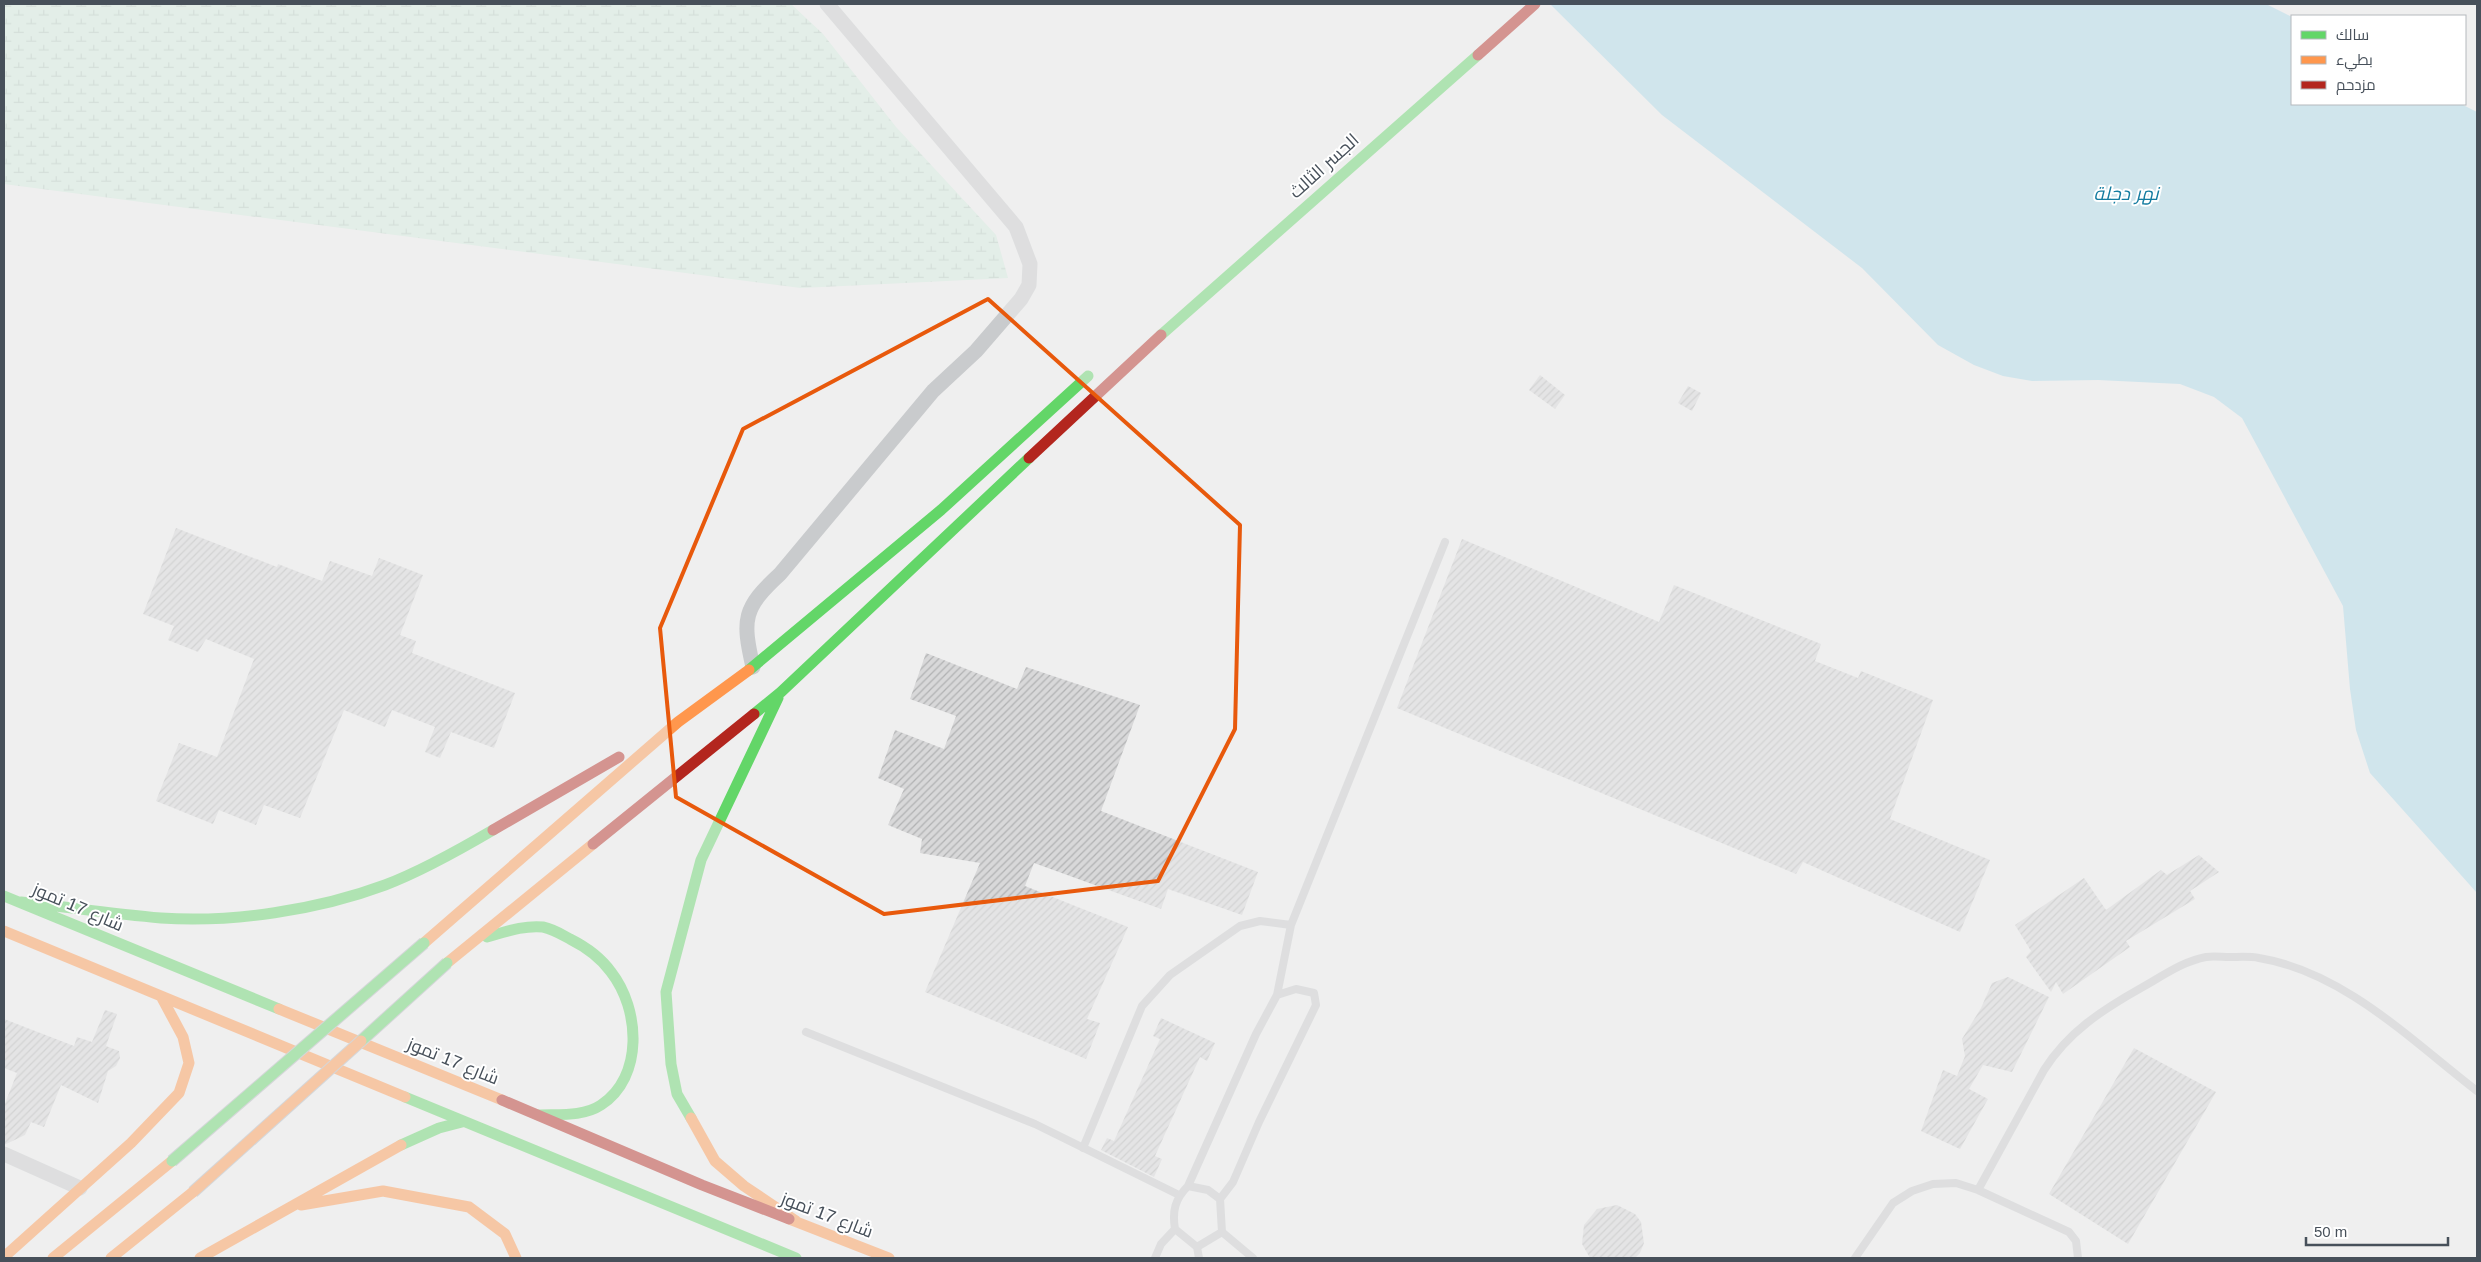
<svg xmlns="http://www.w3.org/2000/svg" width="2481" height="1262" viewBox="0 0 2481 1262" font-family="Arial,Cairo,sans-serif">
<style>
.wetland{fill:url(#wetland-marsh)}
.water{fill:#abd9e9}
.building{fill:url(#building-hatch)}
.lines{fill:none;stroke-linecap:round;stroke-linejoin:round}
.lane{stroke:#c9cbcd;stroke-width:8}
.street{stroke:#c9cbcd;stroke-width:15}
.fast{stroke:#63d668;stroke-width:11}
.slow{stroke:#ff974d;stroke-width:11}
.jam{stroke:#b3261e;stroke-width:11}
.fast-bridge-casing{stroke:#b4b9be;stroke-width:13;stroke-linecap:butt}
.slow-bridge-casing{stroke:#b4b9be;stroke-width:13;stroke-linecap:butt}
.fast-bridge{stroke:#63d668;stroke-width:11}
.slow-bridge{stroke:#ff974d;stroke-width:11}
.marked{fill:none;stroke:#e8590c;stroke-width:4;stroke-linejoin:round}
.labels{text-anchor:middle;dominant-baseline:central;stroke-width:4;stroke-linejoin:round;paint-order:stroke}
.street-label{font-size:18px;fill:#47505a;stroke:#fff}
.water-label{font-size:19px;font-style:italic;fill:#147ca0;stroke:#fff}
</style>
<defs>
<pattern id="wetland-marsh" width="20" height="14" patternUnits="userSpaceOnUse" patternTransform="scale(1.25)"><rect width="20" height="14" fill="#d4eddf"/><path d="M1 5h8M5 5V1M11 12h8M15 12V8" fill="none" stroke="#b7cdc2"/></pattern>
<pattern id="building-hatch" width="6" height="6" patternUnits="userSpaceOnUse" patternTransform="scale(1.25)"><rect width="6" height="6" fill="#d8d8d9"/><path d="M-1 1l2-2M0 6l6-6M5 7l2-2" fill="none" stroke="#b1b2b3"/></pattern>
</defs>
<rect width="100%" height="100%" fill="#efefef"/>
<path class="wetland" d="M4,4H791L823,34L896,127L996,235L1008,278L801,288L4,184Z"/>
<path class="water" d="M1550,4H2266L2292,17V104H2461L2477,112V893L2370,773L2356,730L2350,689L2343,606L2242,418L2214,397L2180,384L2098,380L2032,381L2003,376L1974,365L1938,345L1862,268L1662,115Z"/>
<path class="building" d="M1540,375L1565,395L1555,409L1529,390Z
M1688,386L1701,393L1692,411L1678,403Z
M176,528L277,567L278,564L322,581L330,561L372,576L379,558L423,575L400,635L416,641L412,653L515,693L494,748L451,732L440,758L425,752L435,727L392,710L385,727L344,710L300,818L264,805L256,825L219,810L213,824L156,801L179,743L217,757L254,659L206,639L198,652L168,640L174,626L143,614Z
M1462,539L1659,622L1674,585L1821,644L1815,661L1858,678L1861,671L1933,700L1890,819L1990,860L1960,932L1803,862L1796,874L1397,708Z
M926,653L1017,689L1026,667L1140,705L1101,811L1258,872L1242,915L1168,889L1161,909L1034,863L1025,886L1128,927L1087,1019L1100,1023L1086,1059L925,992L980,863L920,853L922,839L888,825L904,789L878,778L895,730L944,749L956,716L910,699Z
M2199,855L2219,872L2190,891L2195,899L2126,941L2130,947L2063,994L2056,982L2051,992L2026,957L2031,951L2015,925L2084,878L2106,910L2161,870L2167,875Z
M2008,977L2049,997L2012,1072L1983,1065L1969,1089L1988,1099L1960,1149L1921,1131L1943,1070L1957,1076L1965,1056L1962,1039L1981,1008L1992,983Z
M105,1010L117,1014L106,1046L119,1051L120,1058L116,1066L108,1071L98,1103L61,1085L44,1127L31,1122L25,1135L4,1145V1106L17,1073L4,1068V1019L74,1046L77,1037L92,1042Z
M1161,1018L1215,1043L1207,1061L1200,1057L1155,1156L1162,1159L1154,1177L1101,1150L1107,1138L1114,1141L1160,1039L1153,1036Z
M2134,1048L2216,1092L2128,1244L2049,1194Z
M1617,1205L1635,1214L1641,1222L1644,1243L1640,1253L1635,1258H1590L1582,1244L1584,1225L1597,1209Z"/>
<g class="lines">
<path class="lane" d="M1277,995L1291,925L1445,542
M806,1032L1035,1124L1179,1195
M1083,1148L1142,1006L1170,975L1240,926L1260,921L1291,925
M1188,1186L1256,1034L1277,995L1296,989L1314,993L1316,1005L1259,1122L1233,1182L1220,1199
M1188,1186L1208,1190L1220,1199L1222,1232L1197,1247L1175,1229C1172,1211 1175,1199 1188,1186Z
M1978,1190L2044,1070C2068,1032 2102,1010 2141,988C2161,977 2183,961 2206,957C2213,956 2222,957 2229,957C2239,957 2250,956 2259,958C2344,972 2412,1041 2477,1091
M1222,1232L1253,1258
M1197,1247L1199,1258
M1155,1258L1161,1244L1175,1229
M1855,1258L1893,1203L1912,1191L1933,1184L1956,1183L1978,1190L2069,1232L2076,1241L2078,1258"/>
<path class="street" d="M753,667C742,619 743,608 780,574L933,391L976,351L1021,299L1029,285L1030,264L1016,227L827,4
M4,1154L80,1188"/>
<path class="fast" d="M1161,335L1478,55
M749,670L941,510L1088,376
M754,714L781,692L1029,458
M4,896L279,1009
M21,902C67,907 114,914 161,918C232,923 318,910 385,885C422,871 459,850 493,830
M487,937C505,932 524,925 543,927C553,929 561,934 570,939C586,947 601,958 611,972C640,1009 644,1077 601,1105C583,1117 558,1114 538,1115
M405,1097L796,1258
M691,1118L677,1094L671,1064L666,992L701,860L778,698
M401,1145L439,1128L462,1122"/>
<path class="slow" d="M4,931L405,1097
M424,943L678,722L749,670
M447,963L593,844
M279,1009L502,1100
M691,1118L715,1161L744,1186L796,1221
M301,1205L383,1191L469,1207L505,1234L516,1258
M789,1219L889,1258
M4,1257L131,1143L179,1093L189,1063L183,1037L162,998
M53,1258L172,1161
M111,1258L193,1192
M200,1258L401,1145"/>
<path class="jam" d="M1478,55L1535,4
M1029,458L1161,335
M493,830L619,757
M593,844L754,714
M502,1100L702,1185L789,1219"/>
<defs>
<path id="fast-bridge" d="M361,1041L447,963
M172,1161L424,943"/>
<path id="slow-bridge" d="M193,1192L361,1041"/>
</defs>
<use href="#fast-bridge" class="fast-bridge-casing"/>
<use href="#slow-bridge" class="slow-bridge-casing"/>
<use href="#fast-bridge" class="fast-bridge"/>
<use href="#slow-bridge" class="slow-bridge"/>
</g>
<path d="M0 0H2481V1262H0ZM988,299L1240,525L1235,729L1158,881L884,914L676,797L660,628L743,429Z" fill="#efefef" fill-opacity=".55" fill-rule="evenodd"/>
<path class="marked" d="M988,299L1240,525L1235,729L1158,881L884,914L676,797L660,628L743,429Z"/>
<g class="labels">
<g class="street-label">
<text transform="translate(1324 166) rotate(-42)">الجسر الثالث</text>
<text transform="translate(78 907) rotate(23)">شارع 17 تموز</text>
<text transform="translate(453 1061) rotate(22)">شارع 17 تموز</text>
<text transform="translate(827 1215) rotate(21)">شارع 17 تموز</text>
</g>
<g class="water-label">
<text x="2126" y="193">نهر دجلة</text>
</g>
</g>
<rect width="2481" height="1262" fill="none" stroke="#47505a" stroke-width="10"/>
<rect x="2291" y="15" width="175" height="90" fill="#ffffff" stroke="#b5b9bd"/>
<rect x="2301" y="31" width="25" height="8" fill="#63d668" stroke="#b5b9bd"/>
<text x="2336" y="40" font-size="15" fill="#47505a">سالك</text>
<rect x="2301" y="56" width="25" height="8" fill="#ff974d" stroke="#b5b9bd"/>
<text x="2336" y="65" font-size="15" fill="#47505a">بطيء</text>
<rect x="2301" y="81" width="25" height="8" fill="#b3261e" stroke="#b5b9bd"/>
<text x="2336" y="90" font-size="15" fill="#47505a">مزدحم</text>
<path d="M2306 1237v8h142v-8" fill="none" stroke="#47505a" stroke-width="2.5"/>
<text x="2314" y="1237" font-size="15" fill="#47505a" stroke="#ffffff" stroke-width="4" paint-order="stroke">50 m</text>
</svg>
